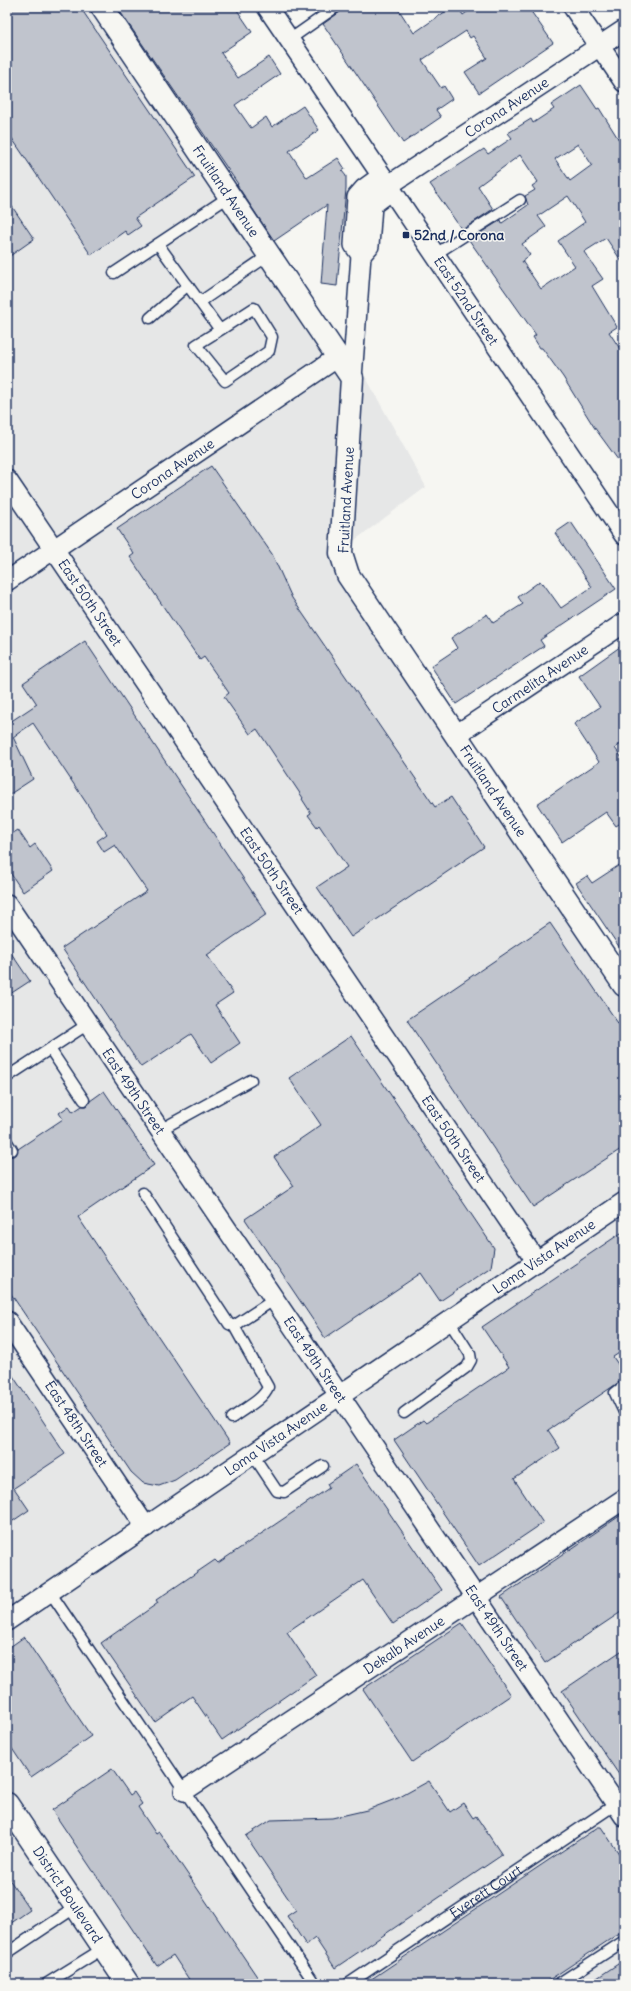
<svg xmlns="http://www.w3.org/2000/svg" width="631" height="1991" viewBox="0 0 631 1991" font-family="Delius,sans-serif">
<style>
.built{fill:#e6e7e7}
.building{fill:#c0c4cd;stroke:#1b2f5e;fill-rule:evenodd}
.lines{fill:none;stroke-linecap:round;stroke-linejoin:round}
.lane-casing{stroke:#1b2f5e;stroke-width:13}
.street-casing{stroke:#1b2f5e;stroke-width:22}
.secondary-casing{stroke:#1b2f5e;stroke-width:25}
.lane{stroke:#f6f6f2;stroke-width:10}
.street{stroke:#f6f6f2;stroke-width:19}
.secondary{stroke:#f6f6f2;stroke-width:22}
.poi-dot{fill:#1b2f5e;stroke:#f6f6f2;stroke-width:1.5}
.labels{text-anchor:middle;dominant-baseline:central;stroke-width:3;stroke-linejoin:round;paint-order:stroke}
.street-label{font-size:14px;fill:#1b2f5e;stroke:#f6f6f2}
.poi-label{font-size:14px;font-weight:bold;fill:#1b2f5e;stroke:#f6f6f2;text-anchor:start}
</style>
<rect width="100%" height="100%" fill="#f6f6f2"/>
<filter id="ink" filterUnits="userSpaceOnUse"><feTurbulence type="fractalNoise" baseFrequency=".025" numOctaves="2"/><feDisplacementMap in="SourceGraphic" scale="8" xChannelSelector="R" yChannelSelector="G"/><feConvolveMatrix kernelMatrix="1 2 1 2 8 2 1 2 1" color-interpolation-filters="sRGB"/></filter>
<g filter="url(#ink)">
<path class="built" d="M7,7H106L332,344L353,354L426,487L339,552L624,984V1984H7Z"/>
<path class="building" d="M7,7H80L195,177L135,218L141,226L128,235L125,231L91,255L7,131Z
M117,7H235L252,32L221,53L238,78L269,57L280,74L235,105L251,128L266,117L272,127L303,106L319,130L289,151L307,178L338,158L345,169L342,171L346,176V189L337,286L321,284L327,205L274,241L237,185L238,184Z
M342,7H397L414,33L452,7H458L463,15L474,7H528L553,43L479,93L465,72L487,58L473,36L470,38L466,31L422,60L441,88L444,86L452,99L436,110L441,117L403,143L323,24L340,12Z
M581,85L597,109L599,108L624,148V265L606,238L584,252L603,279L592,286L617,327L609,332L624,355V468L594,427L563,377L542,348H540L533,337L536,335L469,240L501,220L502,223L528,205L525,196L535,190L532,186L538,182L520,155L478,186L493,209L462,230L430,184L484,149L488,154L512,138L508,133L531,119L533,123L554,109L551,105ZM578,144L592,165L570,181L555,159ZM568,196L585,222L558,241L575,266L541,289L522,261L530,255L522,244L546,227L538,216Z
M7,199L34,239L7,258Z
M211,466L272,554L292,598L435,807L451,797L484,847L351,937L317,887L347,867L319,825L317,827L308,815L311,813L302,799L303,798L257,729L250,734L224,697L229,693L204,657L200,660L173,621L130,557L134,554L117,529Z
M571,522L616,589L540,640L544,646L456,704L431,666L455,650L457,648L451,638L487,614L493,623L523,604L518,597L540,581L542,584L543,583L561,608L592,587L555,533Z
M85,641L267,914L207,955L233,993L215,1005L240,1043L211,1063L191,1034L141,1067L62,948L147,891L115,845L104,852L97,841L107,834L33,723L13,737L33,779L7,796V724L37,704L23,683Z
M624,644V742L615,748L624,761V821L616,826L606,812L562,842L537,804L599,762L574,724L600,707L579,676Z
M18,830L30,848L35,844L53,871L23,892L7,868V837Z
M624,862V954L576,883L587,876L592,883Z
M550,923L624,1032V1147L533,1207L407,1020Z
M7,947L30,981L7,996Z
M351,1036L494,1248L491,1267L440,1301L421,1273L325,1338L245,1219L294,1186L274,1157L321,1125L289,1078Z
M104,1091L154,1165L78,1217L230,1443L175,1480L159,1486L143,1483L131,1472L7,1288V1157L16,1155L18,1149L63,1119L59,1113L69,1106L73,1112L82,1106H87L90,1101Z
M624,1231V1350L613,1357L624,1373V1379L548,1430L560,1448L514,1479L543,1523L479,1566L394,1440L423,1420L426,1423L509,1367L482,1327Z
M7,1367L65,1454L14,1488L29,1510L7,1525Z
M356,1464L442,1590L393,1624L363,1580L287,1632L316,1675L222,1740L192,1696L155,1722L101,1643L158,1603L156,1600L215,1560L218,1563L329,1488L327,1484Z
M624,1513V1610L545,1663L501,1597Z
M462,1623L511,1695L412,1762L363,1689Z
M24,1637L91,1736L31,1777L7,1741V1649Z
M624,1649V1782L562,1691Z
M112,1769L130,1795L134,1792L142,1804L138,1807L156,1834L159,1832L262,1984H192L173,1955L157,1966L52,1810Z
M429,1781L450,1812L463,1803L473,1818L476,1816L502,1855L335,1968L315,1938L306,1945L287,1916L296,1910L246,1836L271,1820L332,1818L367,1810L398,1798Z
M598,1827H601L624,1861V1930L543,1984H364Z
M7,1876L30,1910L7,1926Z
M624,1960V1984H588Z"/>
<g class="lines">
<defs>
<g id="lane">
<path d="M289,40L336,7"/>
<path d="M158,244L220,330L196,345L225,381L269,351L272,337L254,308L220,330"/>
<path d="M434,255L520,200"/>
<path d="M114,273L230,196"/>
<path d="M200,302L269,255"/>
<path d="M150,318L188,285"/>
<path d="M50,1049L84,1100"/>
<path d="M7,1077L88,1024"/>
<path d="M160,1130L251,1080"/>
<path d="M7,1142L12,1150"/>
<path d="M143,1193L229,1324L234,1326L275,1299"/>
<path d="M624,1386L615,1393L624,1412"/>
<path d="M404,1413L467,1367L471,1360L470,1354L449,1321"/>
<path d="M232,1418C243,1409 263,1400 268,1387L234,1326"/>
<path d="M253,1455L277,1491L284,1492L323,1466"/>
<path d="M50,1592L315,1984"/>
<path d="M7,1953L76,1907"/>
<path d="M46,1984L104,1948"/>
<path id="s1" d="M348,1984L616,1804"/>
<path d="M558,1984L624,1941"/>
</g>
<g id="street">
<path id="s2" d="M267,7L382,176L624,535"/>
<path d="M573,7L624,82"/>
<path id="s3" d="M389,185L624,30"/>
<path d="M361,255L369,246L372,205L392,190"/>
<path d="M352,378L361,255L354,245L357,197L364,189L382,176"/>
<path id="s4" d="M7,480L537,1262"/>
<path id="s5" d="M7,581L338,357"/>
<path id="s6" d="M456,735L624,623"/>
<path id="s7" d="M7,904L624,1816"/>
<path id="s8" d="M7,1321L146,1527"/>
<path id="s9" d="M7,1621L624,1202"/>
<path id="s10" d="M184,1791L624,1499"/>
</g>
<g id="secondary">
<path id="s11" d="M102,7L352,378L341,553L348,575L624,985"/>
<path id="s12" d="M7,1804L128,1984"/>
</g>
</defs>
<use href="#lane" class="lane-casing"/>
<use href="#street" class="street-casing"/>
<use href="#secondary" class="secondary-casing"/>
<use href="#lane" class="lane"/>
<use href="#street" class="street"/>
<use href="#secondary" class="secondary"/>
</g>
</g>
<rect class="poi-dot" x="402" y="231" width="8" height="8" rx="2"/>
<g class="labels">
<g class="street-label">
<text stroke="none"><textPath href="#s3" startOffset="141">Corona Avenue</textPath></text>
<text stroke="none"><textPath href="#s11" startOffset="222">Fruitland Avenue</textPath></text>
<text stroke="none"><textPath href="#s2" startOffset="355">East 52nd Street</textPath></text>
<text stroke="none"><textPath href="#s5" startOffset="200">Corona Avenue</textPath></text>
<text transform="translate(346 500) rotate(-87)">Fruitland Avenue</text>
<text stroke="none"><textPath href="#s4" startOffset="148">East 50th Street</textPath></text>
<text stroke="none"><textPath href="#s6" startOffset="101">Carmelita Avenue</textPath></text>
<text stroke="none"><textPath href="#s11" startOffset="906">Fruitland Avenue</textPath></text>
<text stroke="none"><textPath href="#s4" startOffset="472">East 50th Street</textPath></text>
<text stroke="none"><textPath href="#s7" startOffset="226">East 49th Street</textPath></text>
<text stroke="none"><textPath href="#s4" startOffset="796">East 50th Street</textPath></text>
<text stroke="none"><textPath href="#s9" startOffset="649">Loma Vista Avenue</textPath></text>
<text stroke="none"><textPath href="#s7" startOffset="550">East 49th Street</textPath></text>
<text stroke="none"><textPath href="#s8" startOffset="124">East 48th Street</textPath></text>
<text stroke="none"><textPath href="#s9" startOffset="325">Loma Vista Avenue</textPath></text>
<text stroke="none"><textPath href="#s7" startOffset="874">East 49th Street</textPath></text>
<text stroke="none"><textPath href="#s10" startOffset="264">Dekalb Avenue</textPath></text>
<text stroke="none"><textPath href="#s1" startOffset="166">Everett Court</textPath></text>
<text stroke="none"><textPath href="#s12" startOffset="109">District Boulevard</textPath></text>
</g>
<g class="poi-label">
<text x="414" y="235">52nd / Corona</text>
</g>
</g>
<rect width="631" height="1991" fill="none" stroke="#f6f6f2" stroke-width="24"/>
<rect x="12" y="12" width="607" height="1967" fill="none" stroke="#1b2f5e" stroke-width="1.5" filter="url(#ink)"/>
</svg>
